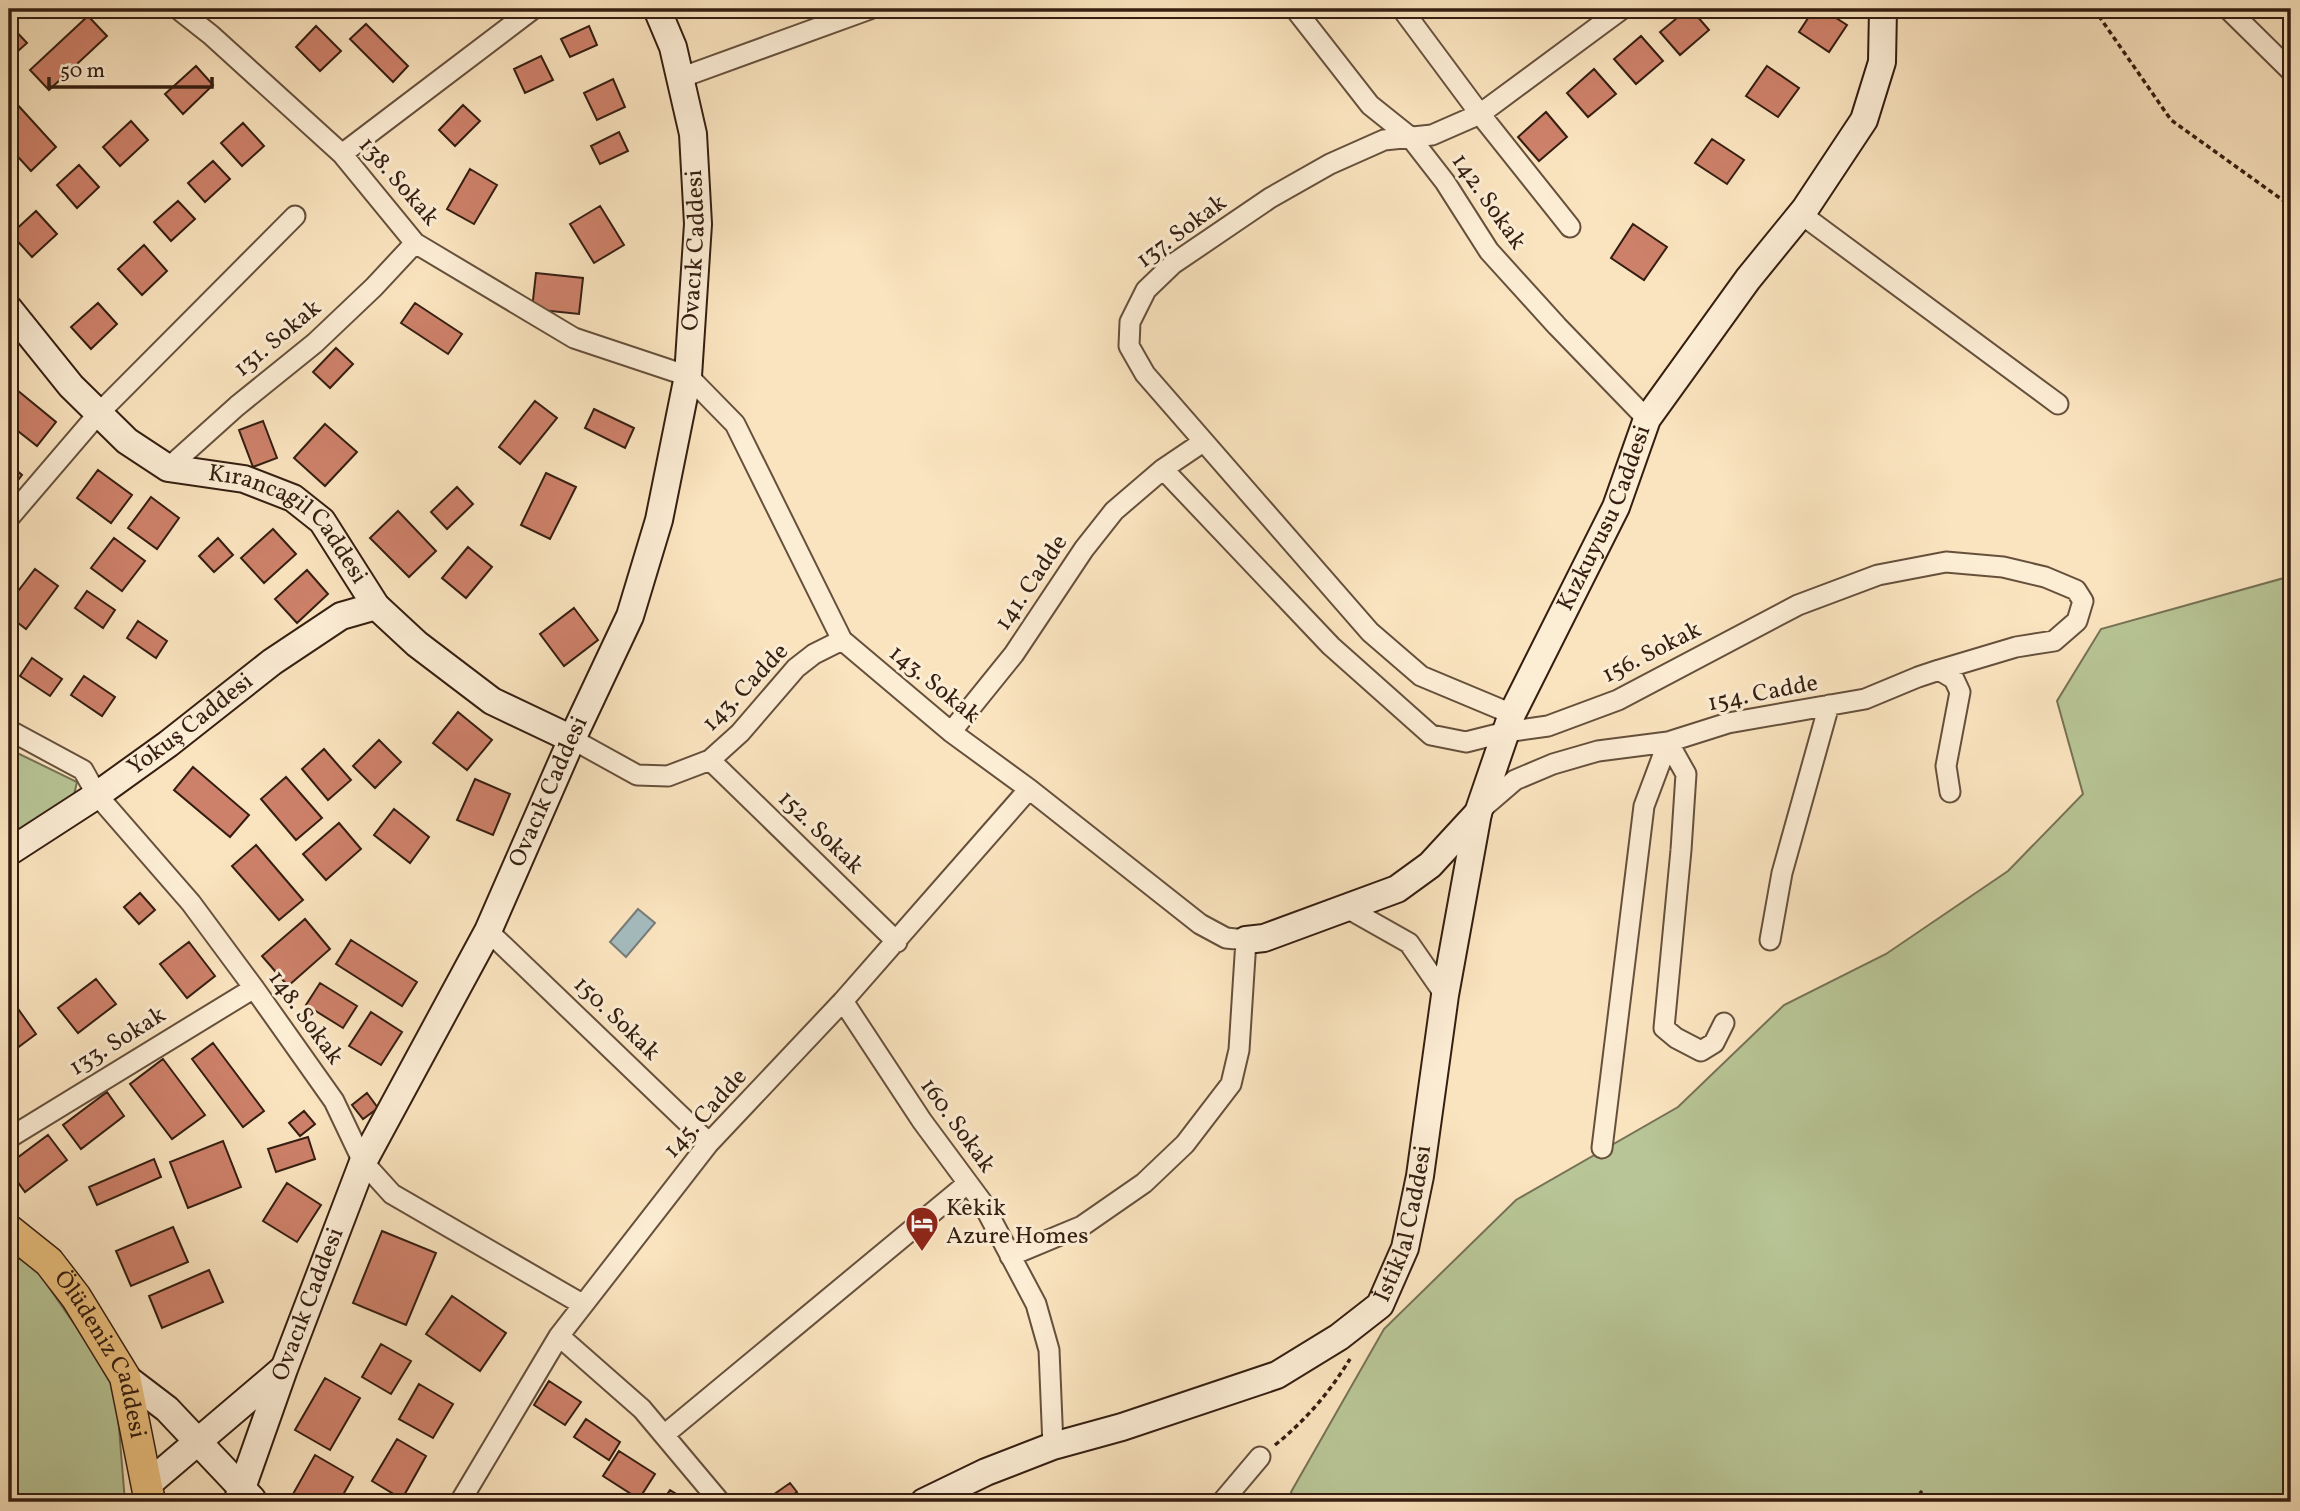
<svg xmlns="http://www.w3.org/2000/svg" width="2300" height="1511" viewBox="0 0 2300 1511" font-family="Vollkorn,serif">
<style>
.green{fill:#b8c596;stroke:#767254;stroke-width:2}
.water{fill:#a4bbbe;stroke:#787c79;stroke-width:2}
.building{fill:#ce816a;stroke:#351e11;stroke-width:2}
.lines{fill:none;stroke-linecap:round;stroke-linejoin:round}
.street-casing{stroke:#66503c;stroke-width:23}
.secondary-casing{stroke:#351e11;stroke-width:30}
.primary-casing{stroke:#351e11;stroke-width:33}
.path{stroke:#351e11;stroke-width:3.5;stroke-dasharray:5 3.5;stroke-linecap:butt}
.street{stroke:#fcedd5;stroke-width:19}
.secondary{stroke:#fcedd5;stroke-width:26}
.primary{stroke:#edc280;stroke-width:30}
.labels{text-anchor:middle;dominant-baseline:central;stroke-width:6;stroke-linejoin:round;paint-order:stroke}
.street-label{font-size:24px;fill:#351e11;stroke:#fcedd5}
.poi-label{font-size:24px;fill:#351e11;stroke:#fcedd5;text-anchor:start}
</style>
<rect width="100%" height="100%" fill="#fae4bf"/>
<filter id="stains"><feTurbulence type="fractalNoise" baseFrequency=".00286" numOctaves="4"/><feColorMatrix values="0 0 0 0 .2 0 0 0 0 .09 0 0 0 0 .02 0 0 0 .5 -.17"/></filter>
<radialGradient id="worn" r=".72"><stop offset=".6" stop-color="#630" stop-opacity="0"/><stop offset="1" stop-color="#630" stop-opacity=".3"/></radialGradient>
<path class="green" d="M2291,576V1502H1296L1291,1492L1384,1329L1516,1200L1678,1107L1784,1005L1886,954L2008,871L2083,794L2057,701L2101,629Z
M9,749L77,782L74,795L9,838Z
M9,1253L34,1266L91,1348L116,1391L125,1502H9Z"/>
<path class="water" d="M638,909L655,923L626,957L610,942Z"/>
<path class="building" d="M1688,9H1691L1709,30L1680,55L1660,32Z
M1814,9H1822L1847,25L1829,52L1799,32Z
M88,16L107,36L49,90L30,70Z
M366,24L408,66L393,82L350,39Z
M11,26L27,43L9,59V29Z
M316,26L341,51L320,71L296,47Z
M589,26L597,45L570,57L561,39Z
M1641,36L1663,61L1636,84L1614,59Z
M541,56L553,80L525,93L514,69Z
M196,66L213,85L183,114L165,94Z
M1767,66L1799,88L1778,117L1746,96Z
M1594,69L1616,94L1588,117L1567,93Z
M613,79L625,107L597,120L584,93Z
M15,102L56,147L31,171L9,147V108Z
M463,105L480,121L455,146L439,130Z
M1546,112L1567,137L1539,161L1518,137Z
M131,121L148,140L120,166L103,147Z
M243,123L264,146L242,166L221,143Z
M619,132L628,151L600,164L591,146Z
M1712,139L1744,160L1727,184L1695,163Z
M213,161L230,179L205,202L188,183Z
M79,165L99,187L77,208L57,185Z
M470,169L497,185L474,224L447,209Z
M178,201L195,219L171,241L154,222Z
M600,206L624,245L594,263L570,224Z
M36,211L57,234L32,257L11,234Z
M1633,224L1667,247L1644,280L1611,258Z
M144,245L167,271L142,295L118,269Z
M536,273L583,278L579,314L532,309Z
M98,303L117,324L91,349L71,327Z
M415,303L462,334L448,354L401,323Z
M336,348L353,364L330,388L313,372Z
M17,390L56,422L37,446L9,424V401Z
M535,401L557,418L520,464L499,447Z
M594,409L634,428L625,448L585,428Z
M263,421L277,458L253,467L239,430Z
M325,424L357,452L325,486L294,458Z
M9,464L22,475L9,492Z
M98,470L132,495L111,523L77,498Z
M546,473L576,487L550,539L521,525Z
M457,487L473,504L447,529L431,512Z
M151,497L179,518L157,549L128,528Z
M398,511L436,551L409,577L370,538Z
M273,529L296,554L264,583L241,558Z
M114,538L145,561L122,591L91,568Z
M218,538L233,555L214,572L199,556Z
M468,547L492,567L466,598L442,578Z
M35,569L58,586L26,629L9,616V603Z
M307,570L328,594L297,623L275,599Z
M87,591L115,610L103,628L75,608Z
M574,608L598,640L564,666L540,634Z
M138,621L167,641L156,658L127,638Z
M32,658L62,679L50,696L20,676Z
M84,676L115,697L102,716L71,695Z
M458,712L492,740L467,770L433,743Z
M379,740L401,762L375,788L353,766Z
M324,749L351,780L328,800L302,769Z
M193,767L249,815L230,837L174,790Z
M286,777L322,818L296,840L261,799Z
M475,779L510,794L493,835L457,820Z
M394,809L429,837L410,863L374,835Z
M339,823L361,849L326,880L303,854Z
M256,845L303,900L279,920L232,866Z
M140,893L155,910L139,924L124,907Z
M305,919L330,949L288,986L262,956Z
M351,940L417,982L402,1006L336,964Z
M189,942L215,976L187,998L160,964Z
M96,979L116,1004L78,1033L58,1008Z
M320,983L357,1006L343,1028L306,1005Z
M16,1006L36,1034L12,1052L9,1049V1012Z
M371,1012L402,1032L381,1065L349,1046Z
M213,1043L264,1111L243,1127L192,1059Z
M163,1059L205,1115L172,1139L130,1084Z
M107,1092L124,1116L81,1149L63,1125Z
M367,1093L378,1108L363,1119L352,1105Z
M304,1111L315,1124L300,1136L289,1123Z
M48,1135L67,1160L25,1192L9,1170V1164Z
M308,1137L315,1159L276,1172L268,1149Z
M223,1141L241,1187L188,1208L170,1162Z
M154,1159L161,1177L97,1205L89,1187Z
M287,1183L321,1205L297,1242L263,1221Z
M173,1227L188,1262L131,1286L116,1251Z
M382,1231L436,1253L406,1325L353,1303Z
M209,1270L223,1302L162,1328L149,1296Z
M452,1296L506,1333L480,1371L426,1334Z
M381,1344L411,1361L391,1394L362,1377Z
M325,1378L360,1398L330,1450L295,1430Z
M549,1381L581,1402L565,1425L534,1405Z
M419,1384L453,1404L433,1438L399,1419Z
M586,1419L620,1442L609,1460L574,1437Z
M397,1439L426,1456L402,1499L372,1481Z
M619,1451L655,1474L639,1499L603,1476Z
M315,1455L353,1477L339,1502H308L293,1494Z
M790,1483L797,1492L793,1495L798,1502H778L773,1495Z
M670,1490L689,1502H662Z"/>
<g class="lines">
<defs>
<path id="street" d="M178,9L211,35L342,154L415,243L574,338L688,376L735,424L842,640L951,732L1029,789L1200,924L1226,938L1246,940L1239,1050L1231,1084L1185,1144L1144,1183L1082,1226L1010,1256
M1295,9L1370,105L1410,137L1445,182L1489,251L1557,326L1647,419
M1402,9L1480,114L1570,227
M2228,9L2291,71
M680,78L870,9
M342,154L533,9
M1801,214L2058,404
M168,468L237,406L315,343L374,287L415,243
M1163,469L1331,646L1431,735L1466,742L1506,732L1548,726L1618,700L1798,605L1878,575L1946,562L2003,567L2045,577L2076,590L2083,601L2077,621L2054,641L2016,647L1939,670
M9,518L98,414L295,216
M1512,714L1421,676L1370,632L1145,374L1129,346L1130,322L1146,290L1173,264L1270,198L1330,164L1384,140L1432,135L1480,114L1622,9
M9,730L83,770L97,795L191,903L254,988L334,1101L363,1162L392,1194L582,1304
M951,732L1014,654L1084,549L1114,511L1163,469L1203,442
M572,739L637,775L668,776L710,760L740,733L796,668L814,654L842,640
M1668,742L1686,774L1681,850L1664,1028L1676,1038L1701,1051L1714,1043L1724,1023
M710,760L897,942
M1479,811L1515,780L1553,764L1598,751L1668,742L1728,723L1865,699L1918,677L1939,670L1954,679L1960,692L1946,766L1950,792
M1347,908L1409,943L1445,995
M488,931L709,1143
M1770,940L1782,873L1829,705
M843,1001L922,1121L982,1202L1036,1304L1049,1350L1053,1446
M9,1138L254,988
M1602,1148L1644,806L1668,742
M559,1336L642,1409L720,1502
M664,1435L968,1183
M460,1502L559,1336L709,1143L843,1001L1029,789
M1222,1502L1260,1457"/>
<g id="secondary">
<path id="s1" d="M9,309L71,386L127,441L168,468L244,479L293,498L322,521L376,606L417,644L492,701L572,739"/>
<path id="s2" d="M9,852L97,795L168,744L272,662L341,616L376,606"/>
<path id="s3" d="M1246,940L1264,938L1397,889L1430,865L1478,813L1512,714L1616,507L1647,419L1748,279L1805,209L1864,120L1882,62L1883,9"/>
<path d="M125,1377L167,1409L252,1499"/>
<path d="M148,1484L282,1370"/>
<path id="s4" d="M237,1502L284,1369L363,1162L488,931L572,739L630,616L659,520L688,376L698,224L693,134L673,47L657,9"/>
<path id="s5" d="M924,1502L986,1472L1053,1446L1122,1427L1277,1375L1339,1337L1380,1305L1405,1248L1420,1176L1445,995L1478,813"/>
</g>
<g id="primary">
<path id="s6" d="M9,1230L49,1262L76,1297L125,1377L150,1502"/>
</g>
</defs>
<use href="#street" class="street-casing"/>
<use href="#secondary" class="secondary-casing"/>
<use href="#primary" class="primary-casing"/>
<path class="path" d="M2094,9L2171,120L2291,206
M1275,1445C1306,1420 1329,1393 1350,1359
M1916,1502L1921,1492L1923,1502"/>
<use href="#street" class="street"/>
<use href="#secondary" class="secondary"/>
<use href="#primary" class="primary"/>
</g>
<defs>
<symbol id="hotel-pin" viewBox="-11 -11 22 30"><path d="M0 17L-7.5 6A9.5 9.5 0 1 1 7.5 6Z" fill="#8f2418" stroke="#fcedd5"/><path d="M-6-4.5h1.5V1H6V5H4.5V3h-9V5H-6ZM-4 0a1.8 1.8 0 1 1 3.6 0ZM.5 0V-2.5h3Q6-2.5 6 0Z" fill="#fff"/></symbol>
</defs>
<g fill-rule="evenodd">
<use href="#hotel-pin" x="903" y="1204" width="38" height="52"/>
</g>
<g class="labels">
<g class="street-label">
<text transform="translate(398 182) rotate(49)">138. Sokak</text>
<text transform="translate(1488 202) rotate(55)">142. Sokak</text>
<text transform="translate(1182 232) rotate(-37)">137. Sokak</text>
<text stroke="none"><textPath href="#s4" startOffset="1344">Ovacık Caddesi</textPath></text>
<text transform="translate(278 339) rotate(-40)">131. Sokak</text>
<text stroke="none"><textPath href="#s3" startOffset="593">Kızkuyusu Caddesi</textPath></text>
<text stroke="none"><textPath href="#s1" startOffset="366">Kırancagil Caddesi</textPath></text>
<text transform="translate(1032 583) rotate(-56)">141. Cadde</text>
<text transform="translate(1652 653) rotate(-27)">156. Sokak</text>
<text transform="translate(934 685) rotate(39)">143. Sokak</text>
<text transform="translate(746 688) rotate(-46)">143. Cadde</text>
<text transform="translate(1763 694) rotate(-11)">154. Cadde</text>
<text stroke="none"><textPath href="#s2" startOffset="222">Yokuş Caddesi</textPath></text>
<text stroke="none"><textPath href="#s4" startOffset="777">Ovacık Caddesi</textPath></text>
<text transform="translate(820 833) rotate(44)">152. Sokak</text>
<text transform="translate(305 1018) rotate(54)">148. Sokak</text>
<text transform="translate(616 1019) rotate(44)">150. Sokak</text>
<text transform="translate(118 1042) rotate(-32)">133. Sokak</text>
<text transform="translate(706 1114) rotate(-48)">145. Cadde</text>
<text transform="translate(957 1126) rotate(54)">160. Sokak</text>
<text stroke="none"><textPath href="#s5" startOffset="586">İstiklal Caddesi</textPath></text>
<text stroke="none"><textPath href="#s4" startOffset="210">Ovacık Caddesi</textPath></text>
<text stroke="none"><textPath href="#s6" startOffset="159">Ölüdeniz Caddesi</textPath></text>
</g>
<g class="poi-label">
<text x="946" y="1209">Kekik<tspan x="946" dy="28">Azure Homes</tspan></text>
</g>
</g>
<rect width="2300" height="1511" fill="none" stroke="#fae4bf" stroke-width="35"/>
<rect x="10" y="10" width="2279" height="1490" fill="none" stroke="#351e11" stroke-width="3.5"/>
<rect x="18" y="18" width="2265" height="1476" fill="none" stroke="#351e11" stroke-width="2"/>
<path d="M49 77v10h163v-10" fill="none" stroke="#351e11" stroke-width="3.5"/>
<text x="60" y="77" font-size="21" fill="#351e11" stroke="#fcedd5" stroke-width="5" paint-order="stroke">50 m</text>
<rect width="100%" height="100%" filter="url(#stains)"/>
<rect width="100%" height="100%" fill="url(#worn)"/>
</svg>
